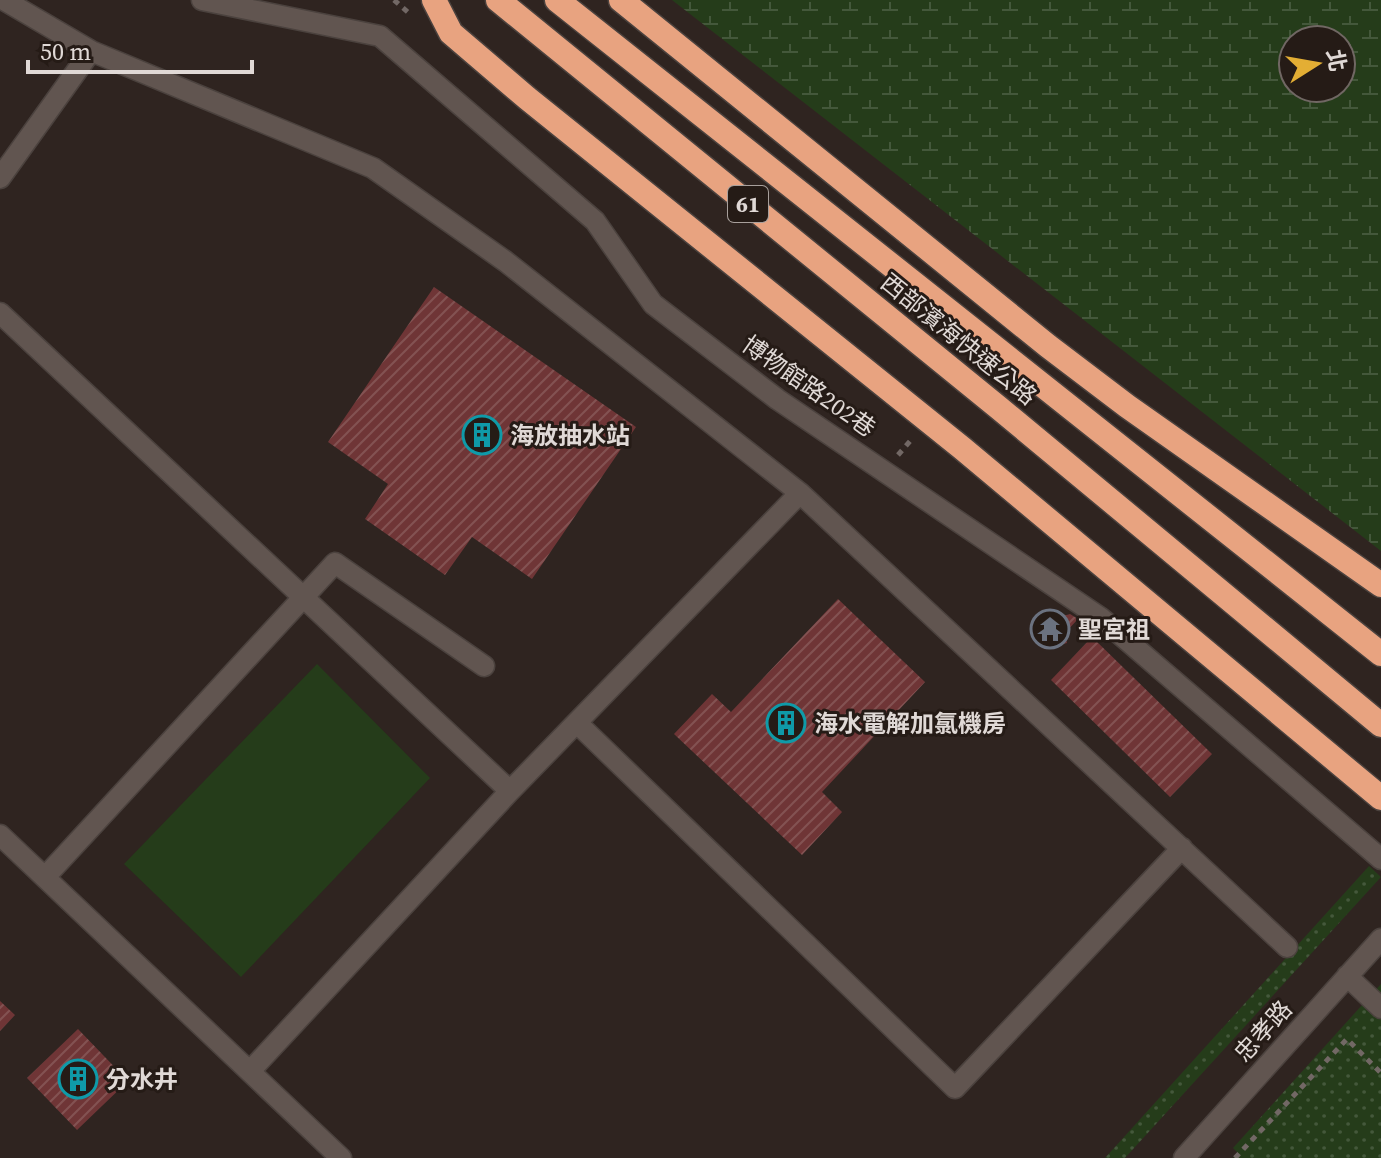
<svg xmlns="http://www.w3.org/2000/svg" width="1381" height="1158" viewBox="0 0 1381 1158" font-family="'Source Serif 4','Noto Sans TC',serif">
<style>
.grass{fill:url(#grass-dots)}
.wetland{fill:url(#wetland-marsh);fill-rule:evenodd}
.garden{fill:#253c1a}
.building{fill:url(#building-hatch)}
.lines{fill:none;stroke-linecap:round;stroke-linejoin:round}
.minor-casing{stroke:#4b423e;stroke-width:23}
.highway-casing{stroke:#4b423e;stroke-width:27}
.path{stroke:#726865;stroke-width:5;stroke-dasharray:6 6;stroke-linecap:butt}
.minor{stroke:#615550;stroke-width:20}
.highway{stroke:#e8a380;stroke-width:24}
.labels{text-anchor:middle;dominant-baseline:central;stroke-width:6;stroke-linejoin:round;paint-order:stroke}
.shield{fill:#251b16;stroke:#a8a09c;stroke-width:2}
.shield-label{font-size:22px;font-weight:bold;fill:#e0d9d6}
.street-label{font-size:24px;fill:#e0d9d6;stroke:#251b16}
.poi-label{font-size:24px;font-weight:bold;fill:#e0d9d6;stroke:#251b16;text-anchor:start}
</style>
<defs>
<pattern id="grass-dots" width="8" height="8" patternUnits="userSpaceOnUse" patternTransform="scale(2)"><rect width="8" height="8" fill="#253c1a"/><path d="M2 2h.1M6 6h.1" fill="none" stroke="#44583b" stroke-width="1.8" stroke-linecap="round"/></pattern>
<pattern id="wetland-marsh" width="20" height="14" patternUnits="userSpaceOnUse" patternTransform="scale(2)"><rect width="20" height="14" fill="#253c1a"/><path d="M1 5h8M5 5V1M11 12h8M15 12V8" fill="none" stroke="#44583b"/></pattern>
<pattern id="building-hatch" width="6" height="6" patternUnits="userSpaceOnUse" patternTransform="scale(2)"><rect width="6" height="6" fill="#6f3536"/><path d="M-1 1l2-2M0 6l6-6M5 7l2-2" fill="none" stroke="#835252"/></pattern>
</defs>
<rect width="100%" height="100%" fill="#2f2420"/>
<path class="grass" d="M1369,866L1381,877L1125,1158H1105Z
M1381,984V1158H1233L1238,1153L1233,1148Z"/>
<path class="wetland" d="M672,0H1381V551ZM1293,40H1341V88H1293Z"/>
<path class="garden" d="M317,664L430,778L241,977L124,864Z"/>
<path class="building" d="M434,287L636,427L532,579L472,537L445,575L365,519L388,484L328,442Z
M838,599L925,682L822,792L842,812L802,855L674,734L712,694L731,712Z
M1070,614L1078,619L1065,633L1067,643L1044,649L1036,624Z
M1092,637L1212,754L1170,797L1051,680Z
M0,1001L15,1015L0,1031Z
M78,1029L128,1081L77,1130L27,1078Z"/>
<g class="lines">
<defs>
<path id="minor" d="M4,0L91,51L373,168L505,261L800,493L1287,947
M202,0L380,36L595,221L653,304L777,399L1101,618L1381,859
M0,178L91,51
M0,313L510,791
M577,723L955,1088L1182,848
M0,835L341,1158
M46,876L335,563L484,666
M1347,976L1381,1008
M252,1069L510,791L800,493
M1184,1158L1381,939"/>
<path id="highway" d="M434,0L451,33L527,98L962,448L1381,798
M498,0L999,408L1381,725
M557,0L1381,654
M621,0L1048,346L1127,406L1381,585"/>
</defs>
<use href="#minor" class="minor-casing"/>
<use href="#highway" class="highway-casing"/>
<path class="path" d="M394,0L410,14
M898,455L912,439
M1235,1158L1347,1039L1381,1073"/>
<use href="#minor" class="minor"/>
<use href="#highway" class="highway"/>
</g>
<defs>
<symbol id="building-ring" viewBox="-11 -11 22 22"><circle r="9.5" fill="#251b16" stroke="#0f9aa8" stroke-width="1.5"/><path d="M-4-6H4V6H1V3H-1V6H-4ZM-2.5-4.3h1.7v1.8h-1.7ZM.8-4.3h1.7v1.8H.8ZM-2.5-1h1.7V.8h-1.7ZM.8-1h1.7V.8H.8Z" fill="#0f9aa8"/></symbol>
<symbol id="temple-ring" viewBox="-11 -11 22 22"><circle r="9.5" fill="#251b16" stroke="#6b7280" stroke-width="1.5"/><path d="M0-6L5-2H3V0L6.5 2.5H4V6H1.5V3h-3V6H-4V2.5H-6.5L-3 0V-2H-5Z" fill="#6b7280"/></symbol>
</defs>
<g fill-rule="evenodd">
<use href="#building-ring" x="460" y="413" width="44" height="44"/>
<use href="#temple-ring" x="1028" y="607" width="44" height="44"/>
<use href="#building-ring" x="764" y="701" width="44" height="44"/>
<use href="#building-ring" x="56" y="1057" width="44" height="44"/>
</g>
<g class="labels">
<rect class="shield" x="728" y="186" width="40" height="36" rx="6"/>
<g class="shield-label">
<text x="748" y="204">61</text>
</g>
<g class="street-label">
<text transform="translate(959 339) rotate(39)">西部濱海快速公路</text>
<text transform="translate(809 386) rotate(35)">博物館路202巷</text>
<text transform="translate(1263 1031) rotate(-48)">忠孝路</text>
</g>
<g class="poi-label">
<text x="510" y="435">海放抽水站</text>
<text x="1078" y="629">聖宮祖</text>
<text x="814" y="723">海水電解加氯機房</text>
<text x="106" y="1079">分水井</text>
</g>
</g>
<g transform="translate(1317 64) rotate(79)"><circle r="38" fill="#251b16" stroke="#706763" stroke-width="2"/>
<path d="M0-6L14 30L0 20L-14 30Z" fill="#e3ae34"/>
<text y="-12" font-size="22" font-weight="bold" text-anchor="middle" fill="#e0d9d6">北</text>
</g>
<path d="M28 60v12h224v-12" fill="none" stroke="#e0d9d6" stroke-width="4"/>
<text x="40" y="60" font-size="24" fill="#e0d9d6" stroke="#251b16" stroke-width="6" paint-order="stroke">50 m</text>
</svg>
